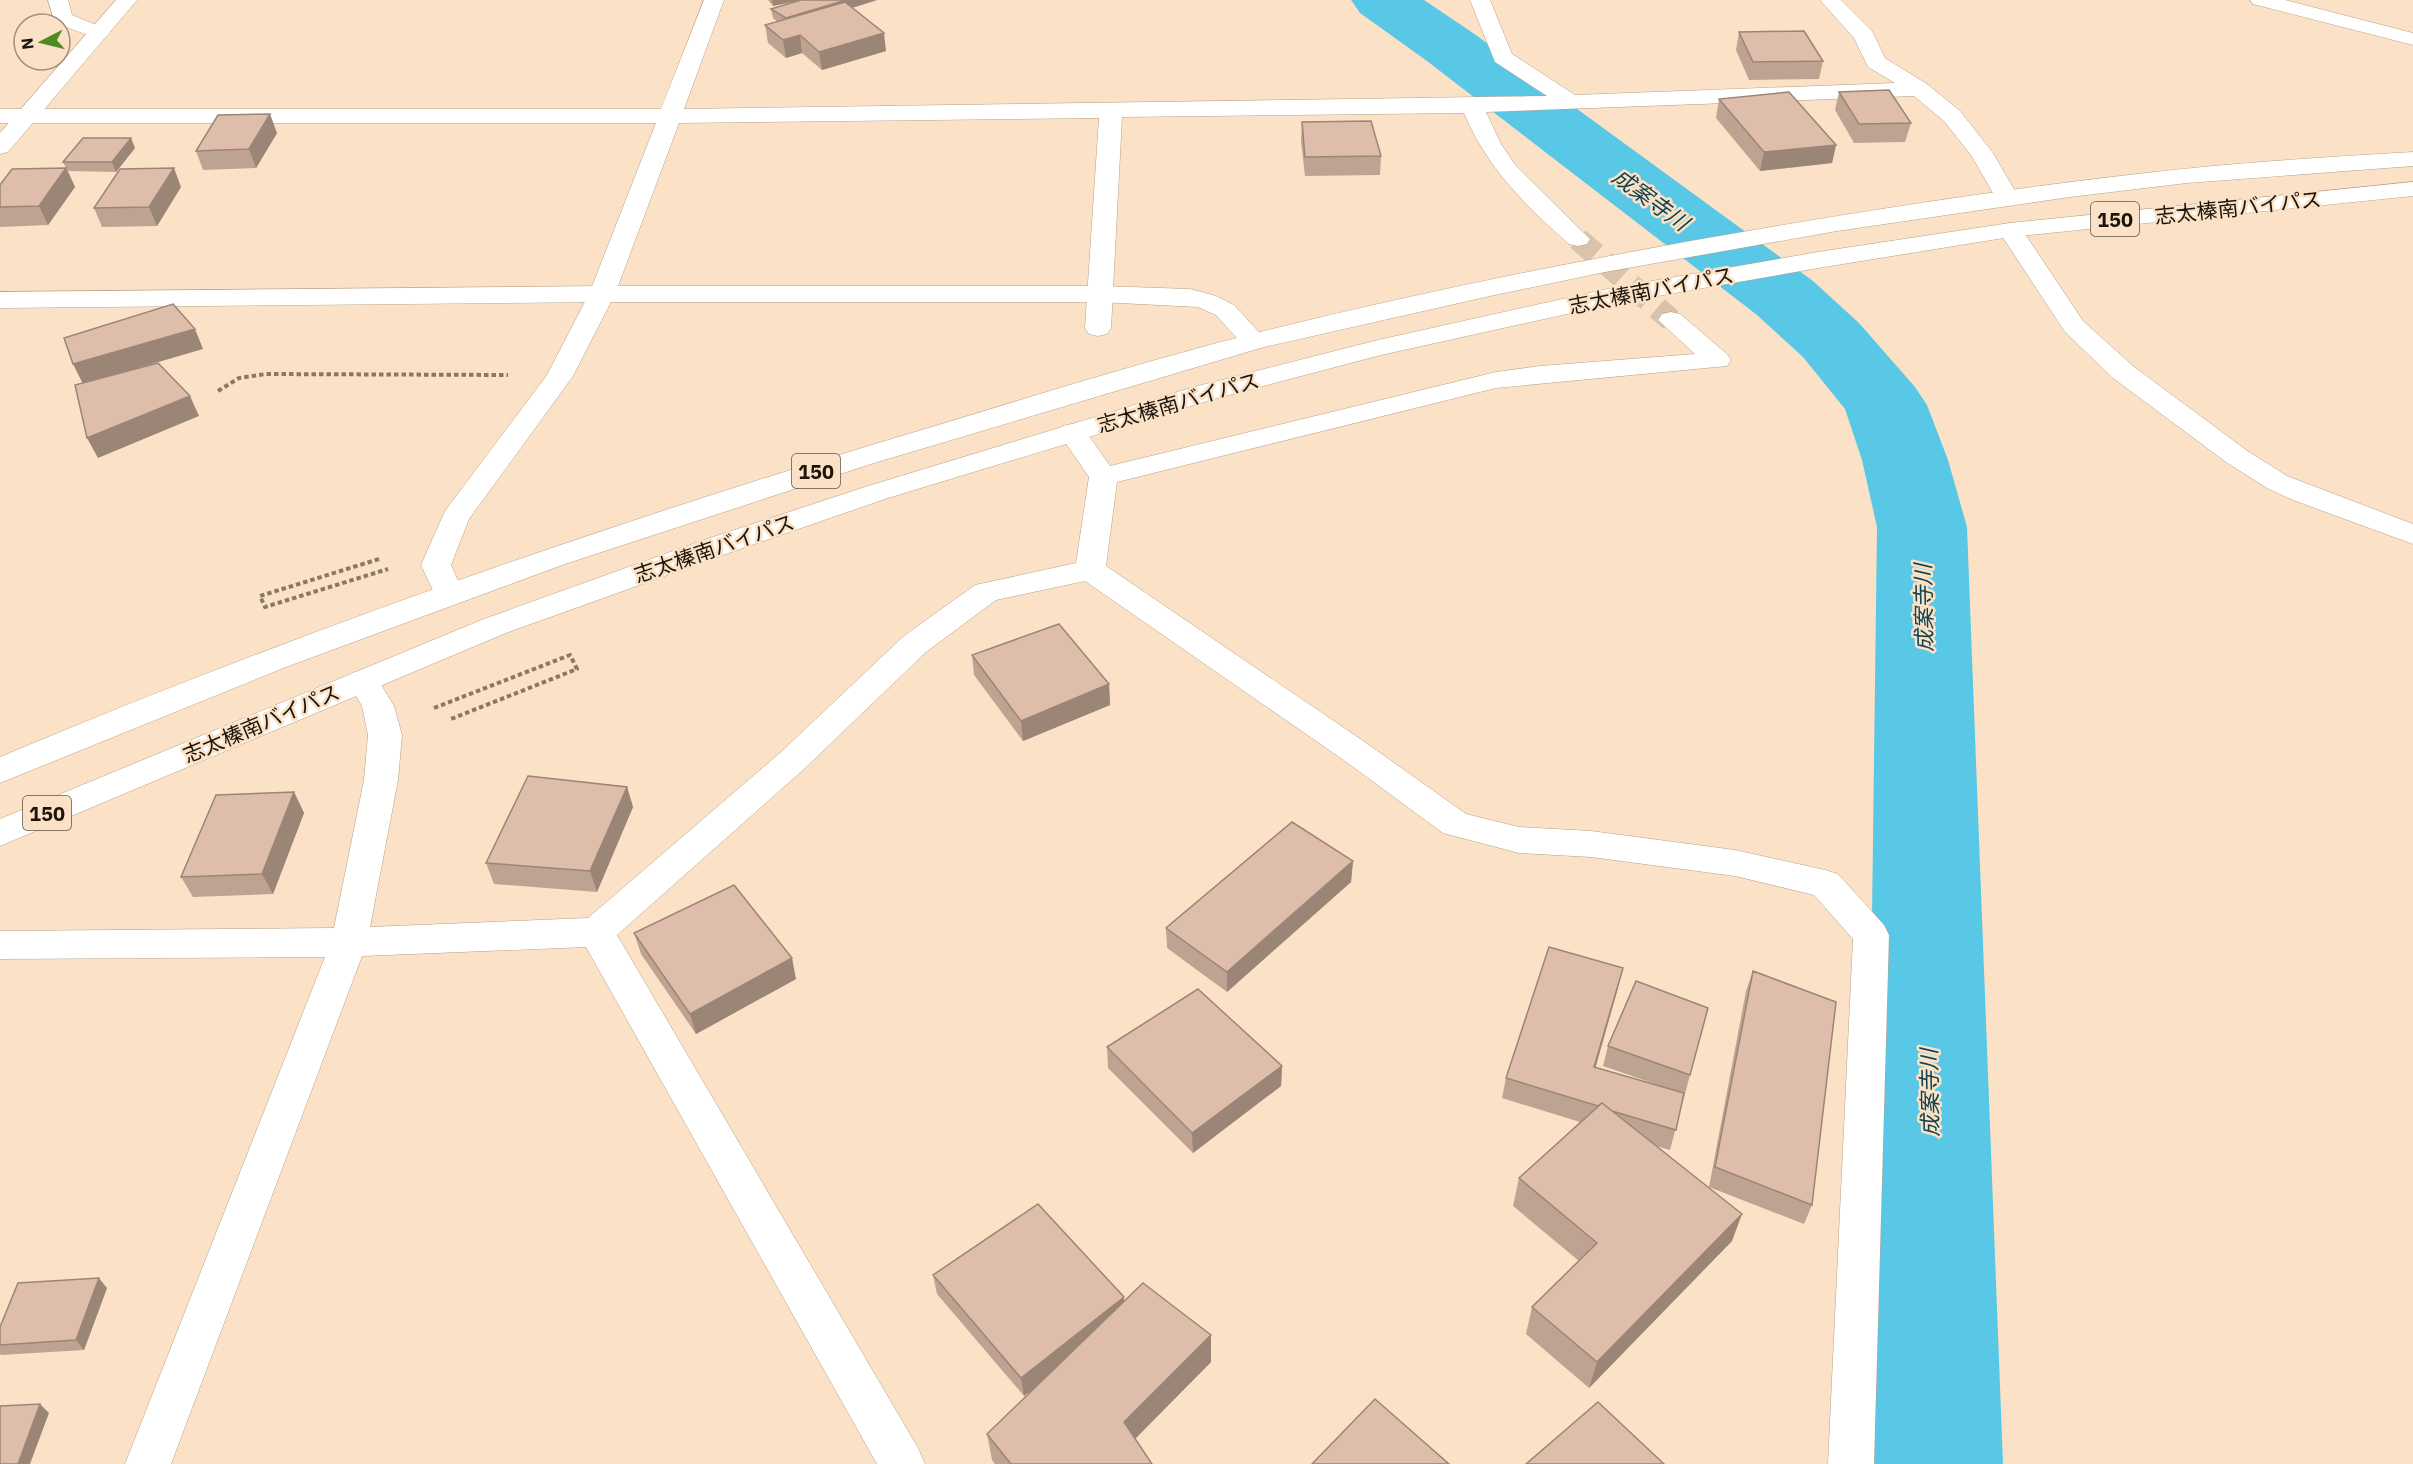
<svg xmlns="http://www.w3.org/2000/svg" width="2413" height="1464" viewBox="0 0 2413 1464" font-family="'IBM Plex Sans','Noto Sans JP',sans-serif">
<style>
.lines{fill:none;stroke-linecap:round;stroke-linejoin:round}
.river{fill:#59c7e6;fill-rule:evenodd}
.street-tunnel{stroke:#dac3ab;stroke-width:23;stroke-dasharray:23 12;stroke-linecap:butt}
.street-casing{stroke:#b7a086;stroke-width:1}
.secondary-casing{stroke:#b7a086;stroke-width:1}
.highway-casing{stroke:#b7a086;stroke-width:1}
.path{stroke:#897866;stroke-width:4;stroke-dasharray:4.5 3;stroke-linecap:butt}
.street{fill:#fff;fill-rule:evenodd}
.secondary{fill:#fff;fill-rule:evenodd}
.highway{fill:#fff;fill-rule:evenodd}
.wall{fill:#bfa392}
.shaded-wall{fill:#9b8577}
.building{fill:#debeaa;stroke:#9b8577;stroke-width:1.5}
.labels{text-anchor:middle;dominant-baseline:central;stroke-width:5;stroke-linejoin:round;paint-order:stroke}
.shield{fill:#fbe2c7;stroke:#605243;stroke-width:1.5}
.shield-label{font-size:20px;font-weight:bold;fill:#1d150b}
.street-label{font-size:21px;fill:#1d150b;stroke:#fbe2c7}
.water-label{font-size:22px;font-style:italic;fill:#124350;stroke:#fbe2c7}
</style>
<rect width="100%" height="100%" fill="#fbe2c7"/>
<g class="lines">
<path class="river" d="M1351,0H1424L1473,33L1813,281L1859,323L1915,387L1927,405L1948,460L1967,527L2003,1464H1865L1877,527L1862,460L1845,409L1803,357L1757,315L1427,61L1360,13Z"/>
<path class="street-tunnel" d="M1578,239L1671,320"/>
<defs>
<path id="street" d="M48,0H68L72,15L106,29L110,33L106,37L99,39L55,23Z
M704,0H724L684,109L1547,96L1495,62L1470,0H1490L1512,54L1575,95L1895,83L1868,67L1854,38L1820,0H1841L1872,31L1885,58L1927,84L1960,111L1993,153L2019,198L2015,203L2007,205L1999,203L1971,155L1944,121L1914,96L1486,112L1501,144L1516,166L1590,239L1587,244L1578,246L1569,244C1525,205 1487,168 1464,113L1122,117L1111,328L1107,334L1098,336L1089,334L1085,328L1099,118L679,123L615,294L573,376L469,519L451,565L464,594L460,601L449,604L438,601L421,565L445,511L547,375L589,294L656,123H0V109H661Z
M2250,0H2285L2413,33V45L2253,4Z
M2010,223L2019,225L2083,321L2133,366L2246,450L2287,476L2413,524V544L2293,500L2267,488L2226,462L2113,378L2065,332L1998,230L2001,225Z
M1671,312L1680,314L1727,354L1731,360L1727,366L1496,388L1117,482L1106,566L1369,745L1466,814L1519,827L1591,831L1735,850L1825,870L1838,874L1884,925L1889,935L1874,1464H1828L1853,939L1814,895L1735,876L1591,857L1519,853L1443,833L1345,761L1085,581L996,600L926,652L804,769L617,935L918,1448L925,1464H877L586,947L362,956L171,1464H125L325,957L0,959V931L334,928L364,780L368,735L362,706L347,681L352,673L363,670L374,673L394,706L402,735L398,780L370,927L588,918L780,753L904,636L975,585L1076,563L1089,477L1058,432L1062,426L1072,424L1082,426L1110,466L1496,372L1540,366L1695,354L1658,320L1662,314Z"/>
<path id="secondary" d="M116,0H137L8,152L0,154V133Z
M602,286H1100L1190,289L1216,296L1234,305L1267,341L1263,347L1254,349L1245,347L1216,315L1198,307L1100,302H602L0,308V292Z"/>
<path id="highway" d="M2413,152V166L2187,183L2070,197L1837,231L1605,272L1490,296L1264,347L874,463L565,564L286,667L0,783V757C286,637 578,534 875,444C999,407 1123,367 1248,335C1423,291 1600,256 1777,226C1921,202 2067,180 2213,166C2279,160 2346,156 2413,152Z
M2413,182V196L2010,237L1818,268L1612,304L1381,355L1214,399L888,498L723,555L506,633L0,846V819L484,619L701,541L868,486L1194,387L1378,340L1612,288L1818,252L2010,223Z"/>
</defs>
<use href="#street" class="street-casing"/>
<use href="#secondary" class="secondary-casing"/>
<use href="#highway" class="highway-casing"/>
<path class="path" d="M218,391L239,378L266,374L508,375
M379,559L260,596L265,607L388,569
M434,708L570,655L577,669L451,719"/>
<use href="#street" class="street"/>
<use href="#secondary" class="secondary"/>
<use href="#highway" class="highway"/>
</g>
<path class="wall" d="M768,0H801L773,6Z
M877,0L852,8L886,51L822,70L802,53L786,58L768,43L765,25L778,22L773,18L771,9Z
M1739,32L1823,61L1819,79L1749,80L1736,50Z
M1839,92L1911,123L1905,142L1854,143L1835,110Z
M1719,99L1836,145L1832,163L1760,171L1716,118Z
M1302,122L1381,156L1380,175L1305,176L1301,141Z
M277,133L256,168L203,170L196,151Z
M135,148L116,172L68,171L75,187L48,225L0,227V185L66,168L63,162Z
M181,187L157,226L102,227L94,208Z
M972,655L1109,684L1110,705L1023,741L974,675Z
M627,787L633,807L597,892L494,884L486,863Z
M294,792L304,813L273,894L193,897L181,877Z
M1353,861L1351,882L1227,992L1167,948L1166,928Z
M634,933L796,979L696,1034L641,954Z
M1623,968L1595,1067L1661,1086L1603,1066L1608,1046L1690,1075L1670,1150L1656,1146L1732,1241L1589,1388L1526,1334L1532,1307L1579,1261L1513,1206L1519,1178L1580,1122L1502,1098L1506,1078Z
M1753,971L1812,1205L1804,1224L1709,1187L1746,991Z
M1107,1047L1282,1066L1281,1086L1193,1153L1108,1068Z
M933,1275L1124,1297V1301L1211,1362L1135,1439L1152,1464H995L992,1460L987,1434L1036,1387L1024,1396L937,1294Z
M107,1288L84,1350L1,1355L0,1354V1327Z"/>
<path class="shaded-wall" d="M772,0H801L773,6Z
M846,0H877L788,28L786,18Z
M884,33L886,51L822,70L819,52Z
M800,35L802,53L786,58L783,40Z
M270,114L277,133L256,168L249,149Z
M131,138L135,148L116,172L112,162Z
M1836,145L1832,163L1760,171L1764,152Z
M66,168L75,187L48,225L39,206Z
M174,168L181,187L157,226L149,207Z
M195,329L203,349L83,384L73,364Z
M190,396L199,416L98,458L87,438Z
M1109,684L1110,705L1023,741L1021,721Z
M627,787L633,807L597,892L590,871Z
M294,792L304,813L273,894L262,874Z
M1353,861L1351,882L1227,992V972Z
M792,958L796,979L696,1034L690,1014Z
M1623,968L1618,988L1590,1087L1594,1067Z
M1282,1066L1281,1086L1193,1153L1192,1133Z
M1742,1214L1732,1241L1589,1388L1597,1362Z
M99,1278L107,1288L84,1350L76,1340Z
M1124,1297L1125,1316L1024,1396L1021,1378Z
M1211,1335V1362L1126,1448L1124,1422Z
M40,1404L49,1413L30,1464H18Z"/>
<path class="building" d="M801,0H846L786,18L771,9Z
M845,2L884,33L819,52L800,35L783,40L765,25Z
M1804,31L1823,61L1753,62L1739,32Z
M1889,90L1911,123L1859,124L1839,92Z
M1789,92L1836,145L1764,152L1719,99Z
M270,114L249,149L196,151L218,115Z
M1371,121L1381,156L1305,157L1302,122Z
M83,138H131L112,162H63Z
M66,168L39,206L0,207V185L12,169Z
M174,168L149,207L94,208L120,169Z
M173,304L195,329L73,364L64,338Z
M158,363L190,396L87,438L75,385Z
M1059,624L1109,684L1021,721L972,655Z
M528,776L627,787L590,871L486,863Z
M294,792L262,874L181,877L216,795Z
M1292,822L1353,861L1227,972L1166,928Z
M734,885L792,958L690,1014L634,933Z
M1549,947L1623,968L1594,1067L1684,1093L1676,1130L1612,1111L1602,1103L1598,1106L1506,1078Z
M1753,971L1836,1002L1812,1205L1715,1167Z
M1636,981L1708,1008L1690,1075L1608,1046Z
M1198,989L1282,1066L1192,1133L1107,1047Z
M1602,1103L1742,1214L1597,1362L1532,1307L1597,1243L1519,1178Z
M1038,1204L1124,1297L1021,1378L933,1275Z
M99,1278L76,1340L0,1345V1327L18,1283Z
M1143,1283L1211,1335L1124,1422L1152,1464H1011L987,1434Z
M1375,1399L1449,1464H1312Z
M1598,1402L1664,1464H1526Z
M40,1404L18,1464H0V1406Z"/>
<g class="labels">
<g class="shield">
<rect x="2091" y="202" width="48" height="34" rx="4.5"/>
<rect x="792" y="454" width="48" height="34" rx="4.5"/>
<rect x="23" y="796" width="48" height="34" rx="4.5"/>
</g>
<g class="shield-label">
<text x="2115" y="219">150</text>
<text x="816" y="471">150</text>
<text x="47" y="813">150</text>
</g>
<g class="street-label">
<text transform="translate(2238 207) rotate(-6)">志太榛南バイパス</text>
<text transform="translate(1651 290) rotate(-11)">志太榛南バイパス</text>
<text transform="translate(1178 402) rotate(-16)">志太榛南バイパス</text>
<text transform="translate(714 548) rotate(-19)">志太榛南バイパス</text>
<text transform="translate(261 723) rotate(-23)">志太榛南バイパス</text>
</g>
<g class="water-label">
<text transform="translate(1651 199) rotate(36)">成案寺川</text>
<text transform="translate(1923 608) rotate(-91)">成案寺川</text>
<text transform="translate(1929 1093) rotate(-91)">成案寺川</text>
</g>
</g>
<g transform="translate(42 42) rotate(263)"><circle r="28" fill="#fbe2c7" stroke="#a2907c" stroke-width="1.5"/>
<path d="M0-4.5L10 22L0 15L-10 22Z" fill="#508a26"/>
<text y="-9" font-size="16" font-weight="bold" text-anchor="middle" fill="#1d150b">N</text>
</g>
</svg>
